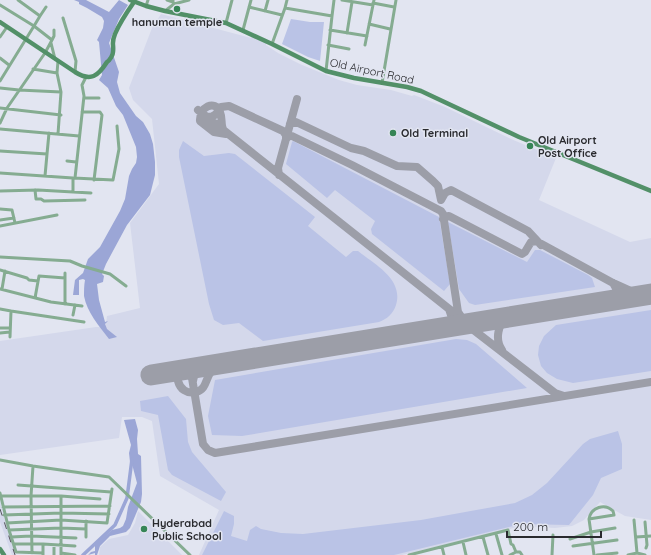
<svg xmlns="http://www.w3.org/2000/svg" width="651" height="555" viewBox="0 0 651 555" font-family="Quicksand,sans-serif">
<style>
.built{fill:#d4d8eb}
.green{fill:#bac3e6}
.water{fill:#9ba6d6}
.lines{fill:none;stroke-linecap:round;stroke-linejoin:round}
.canal{stroke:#9ba6d6;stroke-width:3.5}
.taxiway{stroke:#9c9ea8;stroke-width:8}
.runway{stroke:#9c9ea8;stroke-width:21}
.street{stroke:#85ac91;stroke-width:3}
.secondary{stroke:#529068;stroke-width:4.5}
.rail{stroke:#57585e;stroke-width:1;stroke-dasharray:7 7;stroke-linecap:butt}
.poi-dot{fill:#368556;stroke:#e2e5f1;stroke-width:1.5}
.labels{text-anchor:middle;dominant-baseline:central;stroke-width:3;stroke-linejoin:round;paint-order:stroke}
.poi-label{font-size:11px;font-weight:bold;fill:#292a2e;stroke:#e2e5f1;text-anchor:start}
.street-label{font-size:11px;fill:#292a2e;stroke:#e2e5f1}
</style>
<rect width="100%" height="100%" fill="#e2e5f1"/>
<path class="built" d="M161,14L251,38V36L266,43V45L278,53L302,65L339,80L357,85L391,90L412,96L414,95L445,107L511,139L556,158L539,200L630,242L651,238V520L625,516L600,502L584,520L572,526L555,528L523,526L402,555H199L219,510L160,476L152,421L142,417H122L119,438L0,455V341L96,327H99L106,324L107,316L140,308L130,223L159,184L152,119L133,100L129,88L152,28Z
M0,499L3,514L16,555H12L0,522Z
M138,511L182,555H99L100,547L109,539L128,535L135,523Z"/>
<path class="green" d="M291,19L310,22H324L320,61L308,57L282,44Z
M183,141L204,156L229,153L235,154L315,217L308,226L346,257L353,251H358C374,264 404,279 396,305C393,314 387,319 379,322L263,341L239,323L223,325L214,320L209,304L179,157V150Z
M293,141L439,217L450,284L444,291L372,234L371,229L375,221L335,190L327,198L286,164L292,142Z
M448,222L527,262L535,250H540L588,275L592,278L595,287L475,305L469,303L459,289Z
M651,310V371L573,383L557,379L547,373L541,366L538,355L539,346L544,336L556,325Z
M456,339L467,340L476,344L527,388L242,436L212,435L208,416L215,380Z
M168,396L186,419L188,442L192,452L226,492L221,501L172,475L168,470L158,415L141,411L140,401Z
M618,431L622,444V469L601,478L593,495L569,525L521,524L394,555H202L224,511L234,516V524L231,536L247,541L250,530L256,526L261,529L281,533L303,534L421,520L515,503L532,495L547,483L583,444L590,439Z"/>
<path class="water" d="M74,0H86L109,12L119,0L128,5L119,19L109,43L119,72L117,82L120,93L136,116L143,122L150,134L153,144L155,162V175L150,195L127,225L106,264L102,274L104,276L103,282L97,284L99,300L105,322L108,321L105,324L107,329L117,337L109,339C99,326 87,312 84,296C84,291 84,285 85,280L83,279L79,280V295H73L75,280L83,273L88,259L100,247L120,211L125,199L129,176L132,169L136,163L137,157L136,147L123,115L116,106L108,88L99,80L102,75L99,42L97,40L103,28L104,21L102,17L87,8L79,4V2Z
M135,419L138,430L137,439L138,454L141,456L142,494L141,502L130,528L126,532L110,536L100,546L97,555H95V553L88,555L91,552L95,551V545L112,530L120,528L123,526L126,519L128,507L137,483L132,464L130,462L129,453L131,445L124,420Z"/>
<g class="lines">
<path class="canal" d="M83,555L115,525L127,498L132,459"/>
<path class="taxiway" d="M198,110L458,316L466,322L473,324
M205,116L212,117L216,114L221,107L229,106L283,131L286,135V139L289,136H292L352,165L441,211L443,214
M290,124L296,122L351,148L364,151L397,166L417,167L433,181L438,186L441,200L445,193L451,190L528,231L541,245
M224,131C220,125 223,119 220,112C215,99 199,107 200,121L214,132L226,134
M279,175L278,168L297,99
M443,214L458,312L462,318
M443,219L445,217L449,216L522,254L525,252L531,242L536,241L613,283L635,293L648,294
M612,300L616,297C618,291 616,288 613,283
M465,325L471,328L555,393L564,396
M443,328L448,325L452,318L449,309
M502,350C495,340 497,322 510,317
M220,364C210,364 198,361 188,364C170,368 177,397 196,392C211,388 202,371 222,364
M179,370L187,373L192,378L203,444L208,450L215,453L651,382
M193,381L195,372L202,367"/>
<path class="runway" d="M151,375L651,294"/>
<path class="street" d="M167,0L173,2V0
M342,0L373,5
M373,3L394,7
M0,5L34,26L0,81
M146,6L148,0
M249,7L282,15
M285,8L287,0
M165,11L174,4L189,0
M265,11L268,0
M40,16L46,7
M63,18L76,61L75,72
M226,23L232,0
M369,24L390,29
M243,30L251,0
M330,30L367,36
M347,33L352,2
M0,37L7,27
M52,40L54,36V30
M51,43L55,59
M272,44L285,8L332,16L334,0
M328,45L349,49
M365,45L374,0
M0,58L9,65
M58,61L57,73L61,92
M33,69L57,73
M326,71L332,16
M382,83L396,0
M0,88L19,90L61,92L58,134
M84,98H99
M0,108L61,115
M82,112H100L102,115L94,180
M0,123L7,108L45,53L52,40L34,26L40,16L18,0
M0,129L79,136
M0,151L47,154L49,133
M67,161L76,162
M0,173L73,178V192
M45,176L47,154
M74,178L113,180L119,149L117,126
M75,178L84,96L82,85L86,77
M35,190L36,199H41L44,201L85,200
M0,191L38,190L91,193
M0,209L12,210L15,223
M0,220L14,218
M0,226L57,215
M0,257L70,261L82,266L110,274L126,286
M0,270L27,278L29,280L38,281
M65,273V304
M0,289L51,302L82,306
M2,289L5,271
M35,298L39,276L65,278
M0,309L11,311L10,337
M11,311L84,322
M73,315L75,305
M0,328H10
M0,333L10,332
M0,460L33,466L109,477L190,555
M18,485L111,492
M0,493L9,530L16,552L43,553
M1,496H61L100,499
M3,507L110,506
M4,515L61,513L109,514
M589,519L614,515L613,511C605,503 591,507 589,519L594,555
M634,520L637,553
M645,522L647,545L646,548
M7,523L61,520L107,523L112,489
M9,530L61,528L86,529V521
M496,534L502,555
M11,537L31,536L76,538
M86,537V529
M483,537L488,555
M636,537L651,536
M570,539L591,532L615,528
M463,542L466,555
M14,544H43L75,546
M43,544V555
M573,546L617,540
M442,547L444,555
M32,553L31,496L33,466
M61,553L75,555
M54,555V545
M61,555V496
M409,555L508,530L511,544L513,545L516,552
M510,555L516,552H520L522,555
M552,555L553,535
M597,555L617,553
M628,555L637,553L645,555"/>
<path class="secondary" d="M130,0L146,6L165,11L226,23L272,44L326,71L354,78L407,87L421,91L519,137L651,191
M0,22L75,72C91,82 98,76 107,62C110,60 113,55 113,52C114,43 111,44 115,34C120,22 127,12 134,2
M0,549L4,555"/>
<path class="rail" d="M0,509L15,555"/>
</g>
<g class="poi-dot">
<circle cx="177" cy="9" r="4"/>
<circle cx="393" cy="133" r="4"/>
<circle cx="530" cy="146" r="4"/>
<circle cx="144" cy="529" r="4"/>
</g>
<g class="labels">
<g class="poi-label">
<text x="177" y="22" text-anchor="middle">hanuman temple</text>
<text x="401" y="133">Old Terminal</text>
<text x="538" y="140">Old Airport<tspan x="538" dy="13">Post Office</tspan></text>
<text x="152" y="523">Hyderabad<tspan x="152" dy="13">Public School</tspan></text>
</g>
<g class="street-label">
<text transform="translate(372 71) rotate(12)">Old Airport Road</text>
</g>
</g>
<path d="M507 531v6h94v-6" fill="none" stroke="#292a2e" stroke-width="2"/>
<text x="513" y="531" font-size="12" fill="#292a2e" stroke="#e2e5f1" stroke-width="3" paint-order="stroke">200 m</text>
</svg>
